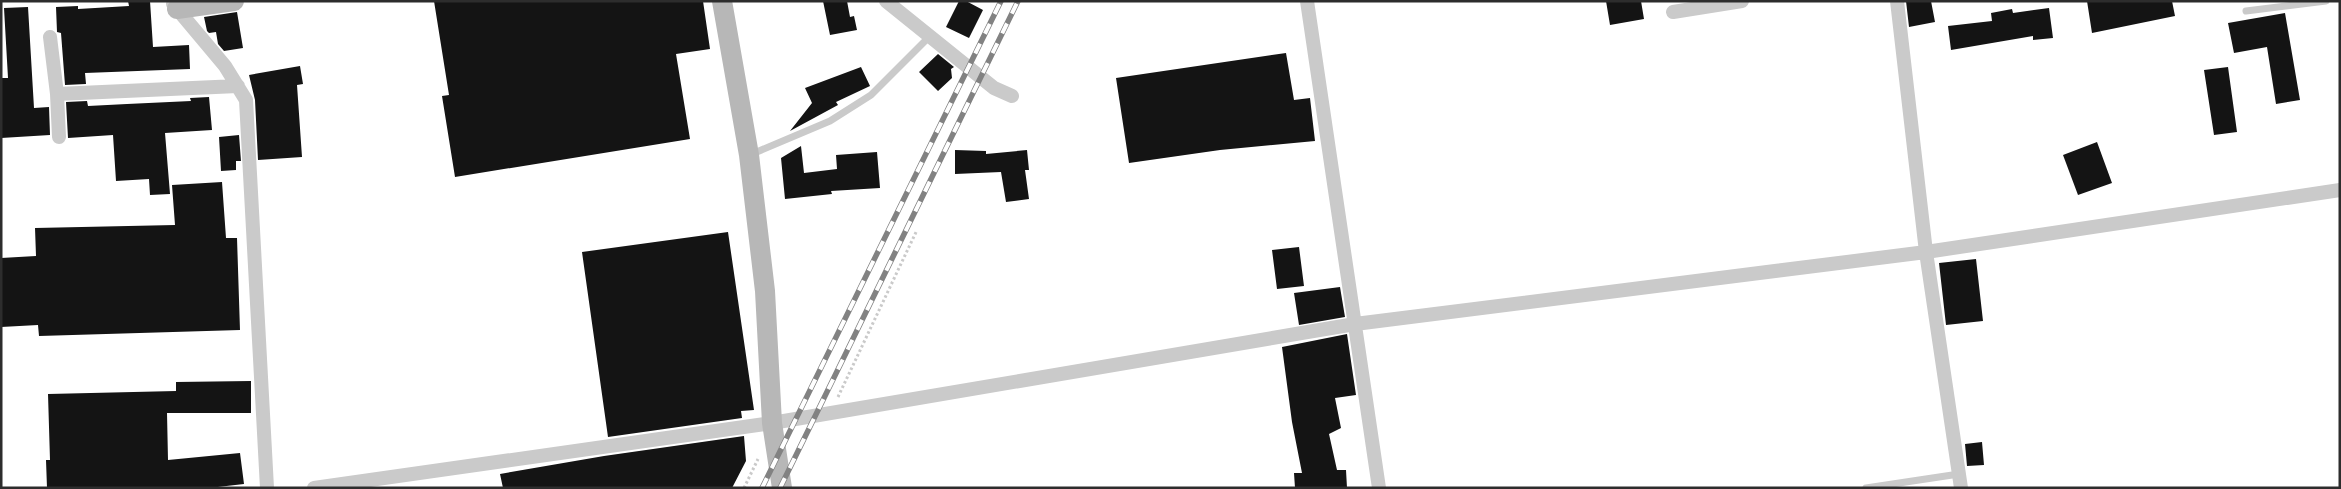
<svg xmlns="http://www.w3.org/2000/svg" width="2341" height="489" viewBox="0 0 2341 489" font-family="Figtree,sans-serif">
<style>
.building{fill:#141414}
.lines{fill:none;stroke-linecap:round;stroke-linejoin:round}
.path{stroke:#cacaca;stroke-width:3;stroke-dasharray:2.5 2.5;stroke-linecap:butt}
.lane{stroke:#cacaca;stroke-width:7}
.street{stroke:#cacaca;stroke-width:14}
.secondary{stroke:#b7b7b7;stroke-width:20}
.rail-casing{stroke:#828282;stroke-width:5.5}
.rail{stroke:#fff;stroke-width:4;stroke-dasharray:11;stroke-linecap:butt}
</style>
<rect width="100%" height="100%" fill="#fff"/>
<path class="building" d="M128,1H150L153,47L189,45L190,69L85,73L86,84L65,85L61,33L57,32L56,7L78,6V9L129,6Z
M434,1H703L710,49L676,54L690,139L455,177L442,96L449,95Z
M823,1H847L850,17L854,16L857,30L830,35Z
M959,1H966L983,10L969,38L946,27Z
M1606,1H1641L1644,19L1610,25Z
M1906,1H1931L1935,22L1909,27Z
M2087,1H2172L2175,16L2092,33Z
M28,7L34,108L49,107L50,135L1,138V78H8L4,8Z
M2049,8L2053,38L2033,40V36L1951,50L1948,26L1992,21L1991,13L2012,9L2013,13Z
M237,12L243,48L224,51L218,44L216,32L209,33L207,31L204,17Z
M2285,13L2300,100L2276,104L2267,47L2234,53L2228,23Z
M1286,53L1294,100L1310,98L1315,141L1220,150L1129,163L1116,78Z
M938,54L954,67L951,69L952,78L938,91L919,72Z
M300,66L303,84L297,85L302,157L258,160L255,100L249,75Z
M861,67L870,86L836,102L838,105L790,131L812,103L805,88Z
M2228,67L2237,132L2214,135L2204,70Z
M209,97L212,130L165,133L170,194L150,195L149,179L116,181L113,135L68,138L66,102L87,101L88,106L127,104L191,101L190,98Z
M239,135L241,161H236V170L221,171L219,137Z
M2097,142L2112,183L2078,195L2063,155Z
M801,146L804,173L837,169L836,155L877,152L880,188L831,191L832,194L785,199L781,158Z
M955,150L986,151V154L1027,150L1029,170H1025L1029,199L1006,202L1001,172L955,174Z
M222,182L226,238H237L240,330L39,336L38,325L1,327V258L36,256L35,228L175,225L172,185Z
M728,232L754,410L741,411L742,418L608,437L582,252Z
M1299,247L1304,286L1277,289L1272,250Z
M1976,259L1983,321L1946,325L1939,263Z
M1340,287L1345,317L1299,325L1294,293Z
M1347,334L1356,395L1335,398L1341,428L1329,434L1337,470H1346L1347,488H1295L1294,473H1302L1292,422L1282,347Z
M251,381V413H167L168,460L240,453L244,484L209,488H47L46,460H50L48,394L176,391V382Z
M744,436L746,461L732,488H503L500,474L604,456Z
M1982,442L1984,465L1967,466L1965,444Z"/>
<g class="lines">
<path class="path" d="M838,397L917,230
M744,488L758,459"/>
<path class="lane" d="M2246,11L2326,1
M752,154L830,121L871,95L930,36
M1866,488L1959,474"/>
<path class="street" d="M886,1L994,88L1012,96
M1307,1L1379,488
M1897,1L1926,252L1961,488
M173,4L225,66L246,100L267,488
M1673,12L1742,1
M50,37L57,94L59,137
M57,94L238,86
M314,488L772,423L1355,324L1926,252L2340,190"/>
<path class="secondary" d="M722,1L749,155L765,291L772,423L782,488
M177,9L234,1"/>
<defs>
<path id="rail" d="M762,488L1001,1
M780,488L1018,1"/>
</defs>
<use href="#rail" class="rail-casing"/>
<use href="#rail" class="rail"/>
</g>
<rect width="2341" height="489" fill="none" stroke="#2d2d2d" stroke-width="5"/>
</svg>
